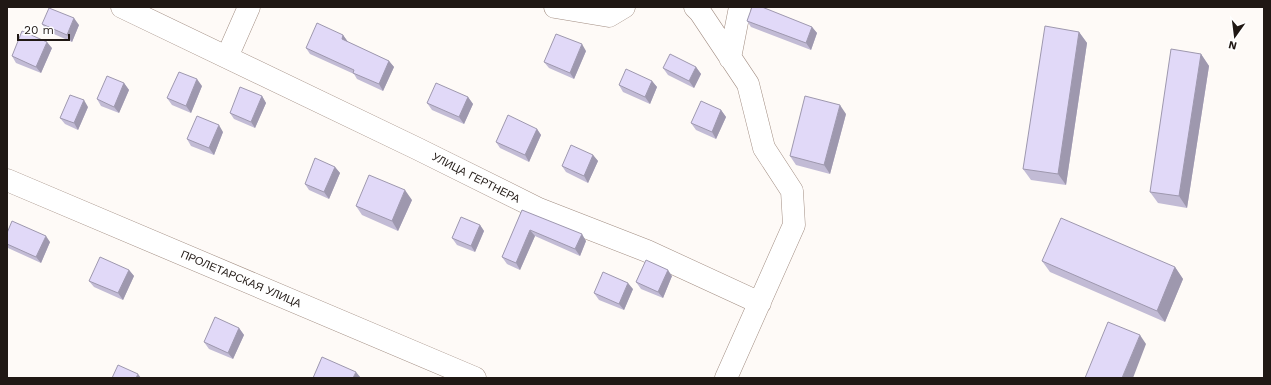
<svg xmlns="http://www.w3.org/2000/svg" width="1271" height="385" viewBox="0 0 1271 385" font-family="'Work Sans',sans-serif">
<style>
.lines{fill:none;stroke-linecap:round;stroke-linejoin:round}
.minor-casing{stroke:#a28e83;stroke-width:23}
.major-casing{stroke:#a28e83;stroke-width:23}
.minor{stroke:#fff;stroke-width:22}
.major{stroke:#fff;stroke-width:22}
.wall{fill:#c2bbd5}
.shaded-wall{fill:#9e98ae}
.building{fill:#e1d9f8;stroke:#9e98ae}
.labels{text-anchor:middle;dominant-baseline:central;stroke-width:4;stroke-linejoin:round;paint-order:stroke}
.street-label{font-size:11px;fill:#201814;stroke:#fff}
</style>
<rect width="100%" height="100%" fill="#fefaf7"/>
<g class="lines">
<defs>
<path id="minor" d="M122,7L418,149L539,209L647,251L760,303
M555,7L609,16L624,7
M695,7L700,12L748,84L764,148L792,191L794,225L726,378
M227,57L249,7
M730,58L740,7"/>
<path id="major" d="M7,180L475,378"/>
</defs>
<use href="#minor" class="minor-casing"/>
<use href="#major" class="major-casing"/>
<use href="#minor" class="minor"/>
<use href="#major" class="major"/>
</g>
<path class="wall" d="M747,21L812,27L817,33L811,50L751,27Z
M42,24L79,25L72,42L47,31Z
M1079,32L1087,43L1066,185L1031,180L1023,169Z
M343,35L348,42L389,61L394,67L383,91L357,79L354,74L310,54L306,48Z
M52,48L41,73L16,63L12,56Z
M586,51L574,79L549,68L544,62Z
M1201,54L1209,66L1187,208L1158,203L1150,192Z
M696,67L701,74L694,88L668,75L663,68Z
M652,81L657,87L650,104L623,92L619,85Z
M124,83L129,90L119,113L101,106L97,99Z
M202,86L191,113L172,105L167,98Z
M262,96L266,103L255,128L234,119L230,113Z
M468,97L473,104L464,124L432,110L427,103Z
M88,107L78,130L65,124L60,118Z
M721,110L726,117L716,139L696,130L691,123Z
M846,114L830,174L796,165L790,156Z
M537,129L541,135L529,162L500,148L496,142Z
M223,132L214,155L191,146L187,139Z
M593,155L598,161L588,183L566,172L562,166Z
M335,167L340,173L329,199L309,190L305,184Z
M412,200L398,231L362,215L356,206Z
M522,210L586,241L580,256L535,236L520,270L507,264L502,257Z
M480,225L484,231L475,252L457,245L452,238Z
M7,233L50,242L41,263L8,248H7Z
M1042,261L1175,267L1183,279L1165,322L1050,272Z
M129,270L134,276L123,300L94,287L89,281Z
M672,276L663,298L641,289L636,282Z
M633,289L624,310L599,300L594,293Z
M239,328L244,335L233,359L209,349L204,342Z"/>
<path class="shaded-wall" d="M74,18L79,25L72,42L67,35Z
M812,27L817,33L811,50L806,43Z
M1079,32L1087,43L1066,185L1058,174Z
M343,35L348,42L342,39Z
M47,42L52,48L41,73L36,67Z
M582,44L586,51L574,79L570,73Z
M1201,54L1209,66L1187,208L1179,196Z
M389,61L394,67L383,91L379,84Z
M696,67L701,74L694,88L689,81Z
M197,79L202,86L191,113L186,106Z
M652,81L657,87L650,104L645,97Z
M124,83L129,90L119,113L114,107Z
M262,96L266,103L255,128L251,122Z
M468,97L473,104L464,124L459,117Z
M84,100L88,107L78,130L74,123Z
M840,105L846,114L830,174L824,165Z
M721,110L726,117L716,139L712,132Z
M219,125L223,132L214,155L209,148Z
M537,129L541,135L529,162L525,155Z
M593,155L598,161L588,183L584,176Z
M335,167L340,173L329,199L324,192Z
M405,190L412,200L398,231L392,221Z
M480,225L484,231L475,252L471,246Z
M530,230L535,236L520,270L516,263Z
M582,234L586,241L580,256L575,249Z
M46,236L50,242L41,263L36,257Z
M1175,267L1183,279L1165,322L1157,311Z
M129,270L134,276L123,300L118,293Z
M668,270L672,276L663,298L658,292Z
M628,283L633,289L624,310L619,304Z
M239,328L244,335L233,359L228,353Z
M1140,335L1146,344L1133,378H1122Z
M356,372L361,378H353Z
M138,374L141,378H136Z"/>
<path class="building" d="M752,7H762L812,27L806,43L747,21Z
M49,8L74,18L67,35L42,24Z
M317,23L343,35L342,39L389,61L379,84L353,73L354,70L306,48Z
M1045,26L1079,32L1058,174L1023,169Z
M22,31L47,42L36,67L12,56Z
M556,34L582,44L570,73L544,62Z
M1171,49L1201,54L1179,196L1150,192Z
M670,54L696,67L689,81L663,68Z
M626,69L652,81L645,97L619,85Z
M179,72L197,79L186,106L167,98Z
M107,76L124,83L114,107L97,99Z
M436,83L468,97L459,117L427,103Z
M240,87L262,96L251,122L230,113Z
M70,95L84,100L74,123L60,118Z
M805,96L840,105L824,165L790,156Z
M701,101L721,110L712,132L691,123Z
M508,115L537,129L525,155L496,142Z
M197,116L219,125L209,148L187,139Z
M571,145L593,155L584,176L562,166Z
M315,158L335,167L324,192L305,184Z
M369,175L405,190L392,221L356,206Z
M522,210L582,234L575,249L530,230L516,263L502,257Z
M461,217L480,225L471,246L452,238Z
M1061,218L1175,267L1157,311L1042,261Z
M12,221L46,236L36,257L7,244V233Z
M100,257L129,270L118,293L89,281Z
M646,260L668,270L658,292L636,282Z
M603,272L628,283L619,304L594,293Z
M215,317L239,328L228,353L204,342Z
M1108,322L1140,335L1122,378H1085Z
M322,357L356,372L353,378H313Z
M118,365L138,374L136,378H112Z"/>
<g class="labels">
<g class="street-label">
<text transform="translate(476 178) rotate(27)">УЛИЦА ГЕРТНЕРА</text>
<text transform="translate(241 279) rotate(23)">ПРОЛЕТАРСКАЯ УЛИЦА</text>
</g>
</g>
<rect width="1271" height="385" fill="none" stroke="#201814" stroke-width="16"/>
<g transform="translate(1235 36) rotate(194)" stroke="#ffffff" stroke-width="3" paint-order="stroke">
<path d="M0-3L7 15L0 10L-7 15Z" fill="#201814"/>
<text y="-6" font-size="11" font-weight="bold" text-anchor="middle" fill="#201814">N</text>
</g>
<path d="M18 34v6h51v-6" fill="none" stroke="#201814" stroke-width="2"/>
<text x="24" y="34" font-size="12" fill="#201814" stroke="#ffffff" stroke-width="3" paint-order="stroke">20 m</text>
</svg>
